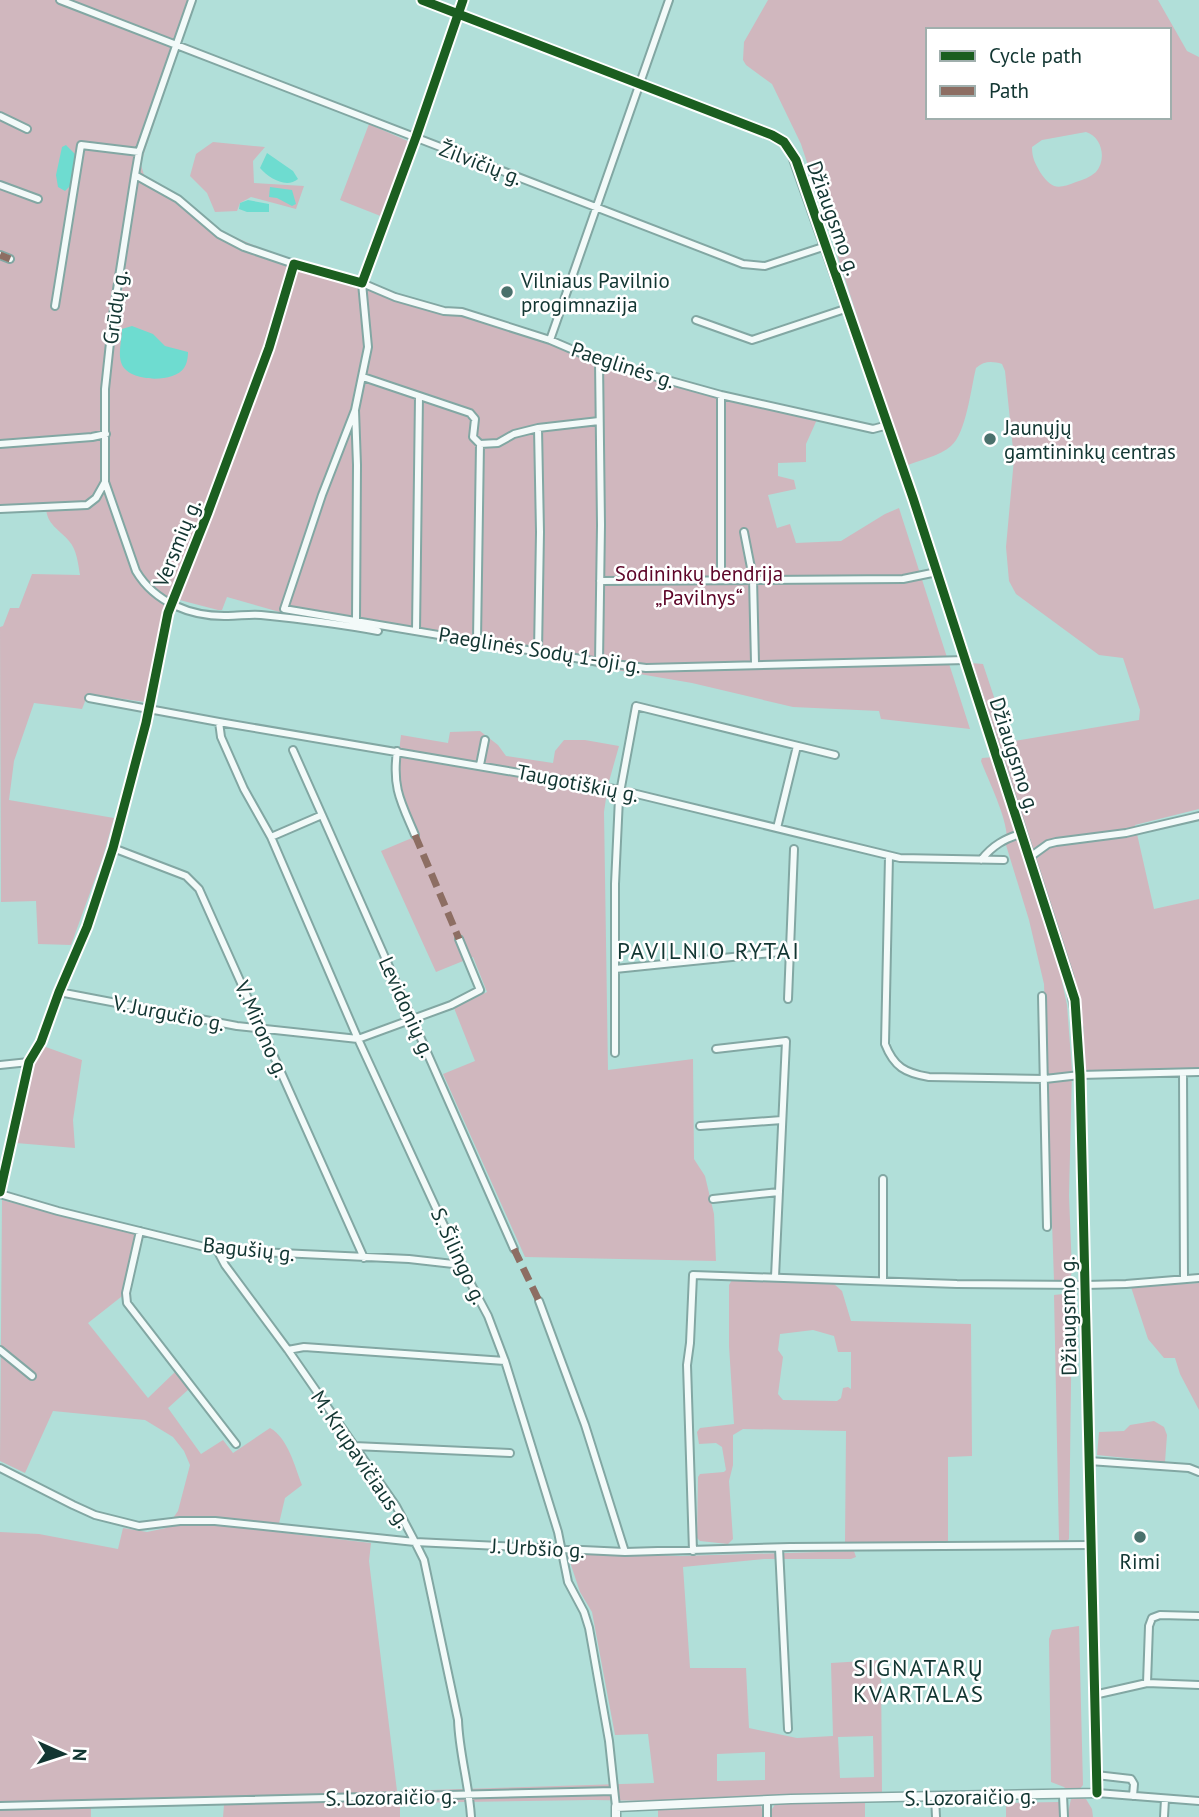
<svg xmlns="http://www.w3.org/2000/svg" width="1199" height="1817" viewBox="0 0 1199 1817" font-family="'PT Sans',sans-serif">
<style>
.green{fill:#d0b7be;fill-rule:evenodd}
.water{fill:#6edcd0}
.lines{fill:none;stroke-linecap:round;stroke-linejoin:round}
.minor-casing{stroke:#82a7a3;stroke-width:10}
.tertiary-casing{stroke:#82a7a3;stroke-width:11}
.minor{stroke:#f3faf9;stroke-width:6}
.tertiary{stroke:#f3faf9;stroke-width:8}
.quiet{stroke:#8d6e63;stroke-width:7;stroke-dasharray:14 7;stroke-linecap:butt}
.cycleway-casing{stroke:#fff;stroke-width:13}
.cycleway{stroke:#1b5e20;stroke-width:9}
.poi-dot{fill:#4a716c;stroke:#fff;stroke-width:2.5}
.labels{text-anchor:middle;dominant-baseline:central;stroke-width:5;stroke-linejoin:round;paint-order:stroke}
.street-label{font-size:21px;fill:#123632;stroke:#fff}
.poi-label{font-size:21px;fill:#123632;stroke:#fff;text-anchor:start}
.park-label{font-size:21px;fill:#5d0528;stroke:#fff}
.neighbourhood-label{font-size:23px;letter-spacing:2px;fill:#123632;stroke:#fff}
</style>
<rect width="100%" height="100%" fill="#b1dfd9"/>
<path class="green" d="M0,0H196L144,153L141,165L144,175L190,204L221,231L281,257L601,358L715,392L819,415L806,444V462L778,463V476L794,480L796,489L768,495L777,528L790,524L796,543L841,541L885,514L899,508L970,729L881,719L879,711L793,707L692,683L283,613L227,597L222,610H218L168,597L162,614L145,702L88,694L82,709L34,703L14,761L9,800L114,818L103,857L71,945L38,944L36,901L1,902L0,627L3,626L10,608H19L32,574L80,575C78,564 77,550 69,541C59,529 47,525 46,508L0,511Z
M768,0H1158L1187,51L1199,57V809L1135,825L1154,909L1199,899V1070L1084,1072L1082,1018L1077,992L971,663L983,664L1009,742L1139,720L1140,710L1123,658L1099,655L1016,594L1009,581L1006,547L1014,459L1005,371L1002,364C992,361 984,361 976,368C971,388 966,434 951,446C940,456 919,460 906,466L801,144L772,84L746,65L743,60L744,42ZM928,30H1169V117H928ZM1086,132C1102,137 1107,159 1096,172C1090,177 1083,180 1076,182C1058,189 1052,190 1040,172C1035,163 1032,158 1032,147L1042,140Z
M369,124L410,142L383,217L340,200Z
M213,142L265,147L253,161L254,183L304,186L296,209L251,197L240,203L237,211L215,212L207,193L190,176L196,154Z
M480,731L498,745L506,756L553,763L555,751L564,740H585L619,746L608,785L604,812L608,1070L693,1059L694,1159L705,1176L714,1214L716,1261L525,1257L443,1074L475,1061L454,1008L487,992L473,957L436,972L381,851L419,835C401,795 395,780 401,735L448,743L450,732Z
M994,757L1060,972L1067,1005L1072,1071L1069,1196L1072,1271L1070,1280L1054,1281L1044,984L1029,920L1006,845C1012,827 988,780 981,761L982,758Z
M43,1046L82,1060L73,1120L75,1148L16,1143L29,1076L32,1065Z
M2,1200L135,1234L121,1297L88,1323L148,1398L175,1372L189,1389L168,1408L201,1454L223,1440L233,1453L270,1428C288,1438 295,1467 302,1485L285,1498L277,1532L371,1543L369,1561L397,1791L654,1783L648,1734L615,1735L592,1612L580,1592L567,1553L680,1556L854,1551L856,1557L851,1559H764L683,1567L690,1668H746L749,1728L797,1738L833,1736L831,1663L881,1660L882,1794L657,1801L592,1800L400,1803V1817H223L224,1805L91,1808V1817H0V1532L39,1534L118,1549L123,1528L147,1532L166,1528L178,1511L190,1465L184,1451L173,1437L145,1420L53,1411L25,1473L0,1461ZM873,1736L874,1777L840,1778L838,1737ZM765,1752V1780L717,1781V1754Z
M733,1278L834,1284L842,1291L851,1321L971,1324L972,1456L948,1457V1543L845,1544L846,1431L743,1429L733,1435V1465L729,1481L733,1539L728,1544L700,1541L697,1538L698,1477L700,1474L724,1472L726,1470L722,1447L716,1443L699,1444L697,1432L700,1428L734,1424L729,1346V1285ZM813,1330L834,1336L838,1352H851V1389L848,1387L843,1388L841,1398L837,1401L783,1400L778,1394L783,1357L778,1350L780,1334Z
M1199,1283V1410L1180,1374L1175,1358H1164L1148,1339L1131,1287Z
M1063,1294L1070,1300L1072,1307L1069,1539L1066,1542L1059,1540L1054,1295Z
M1154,1421L1164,1427L1167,1435L1165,1462L1097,1455L1099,1432L1124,1431L1130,1425Z
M1079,1626L1083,1785L1079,1790H1067L1064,1787L1051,1782L1049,1639L1052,1630Z
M1079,1798L1086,1799L1092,1809L1093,1817H1067L1071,1799Z
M865,1802V1817H770V1812L776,1803Z
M1059,1802V1817H1006V1803Z
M758,1804L761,1806L764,1817H658V1807Z"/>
<path class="water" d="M66,145L75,154L71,185L65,191L58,187L56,175L62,147Z
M267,153L293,171L298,179C286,189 269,178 260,168Z
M270,187L292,190L296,204L292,206L277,198L269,197Z
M248,200L269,204V212H247L239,209L240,203Z
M132,326L153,334L165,346L188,352C188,357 187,364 184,368C173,384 126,382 121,362C118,352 122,339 122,329Z"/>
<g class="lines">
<defs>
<path id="minor" d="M60,0L743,264L765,266L826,246
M192,0L139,152L135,175L113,315L105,389V482L136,571C155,603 192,617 228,616C239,616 250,614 261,615C300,619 340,624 378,631
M0,116L27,129
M135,175L178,199L219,234L244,247L294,264
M0,185L38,199
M0,255L10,259
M362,283L395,297L444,311L462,312L550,340L599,361L721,395L873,429L888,425
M55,306L81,145L139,152
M696,320L752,340L848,308
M550,340L669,0
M363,377L470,413L475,419L473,437L480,444L498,443L514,434L538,428L599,421
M721,395V580
M355,410L322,495L284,609L599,662L646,668L966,660
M0,444L92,437L106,434
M0,509L87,505L96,498L105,482
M744,532L753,578L755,663
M600,581L903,579L937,572
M356,621L357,465L355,410L368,347L362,283
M416,631L419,396
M477,640L480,444
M538,652L540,532L538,428
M599,662L601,525L599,361
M89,698L219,722L620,790L900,858L1004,860
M219,722L221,737L244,789L271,837L358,1039L471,1284L488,1316L505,1361L558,1532L568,1582L584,1612L589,1628L609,1741L616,1807
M293,750L322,815
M397,751C392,788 401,802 415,835
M480,765L485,740
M777,828L797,746
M271,837L322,815L514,1249
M113,848L186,876L199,889L364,1258
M889,856L885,1044C894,1067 905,1073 929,1077L1045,1079L1080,1075L1199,1072
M1030,857L1048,844L1056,842L1126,833L1199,816
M981,860C993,845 1004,839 1023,833
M615,969L790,951
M59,992L237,1026L358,1039L451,1005L480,990L459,939
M1042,996L1047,1227
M788,999L794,849
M716,1049L786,1041L775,1277
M615,1053V884L619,798L636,706L835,755
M0,1065L29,1062
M1183,1073L1184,1279
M700,1126L782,1120
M883,1179V1281
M0,1192L29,1062L41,1042L59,992L87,927L113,848L146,723L168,613L208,512L269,348L294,264L362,283L416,137L463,0
M0,1194L58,1211L217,1250L409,1259L462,1265
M713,1199L779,1192
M140,1231L126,1293L127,1303L236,1444
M217,1250L225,1265L288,1350L396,1506L415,1542L424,1560L458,1720C459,1753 469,1784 471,1817
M539,1301L585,1425L625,1552
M0,1350L32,1376
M288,1350L304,1347L505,1361
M354,1446L510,1453
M1089,1461L1189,1468L1199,1472
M0,1468L73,1505L95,1515L139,1526L180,1521H215L415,1542L625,1552L790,1547L1091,1545
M779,1548L788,1729
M693,1551L687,1365L690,1343L693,1275L957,1284L1085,1285L1126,1284L1199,1278
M1147,1683L1149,1626L1152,1618L1160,1615L1199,1616
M1094,1695L1147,1683L1199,1685
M1096,1775L1131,1779L1134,1784L1133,1796
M1097,1793L1199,1801
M1063,1795L1064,1817
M935,1797L936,1817
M767,1800V1817
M0,1806L614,1791
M1164,1817L1165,1799"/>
<path id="tertiary" d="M422,0L772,135L784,142L791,152L899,457L996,751L1069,977L1078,1028L1097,1793L791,1799L616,1807V1817"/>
</defs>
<use href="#minor" class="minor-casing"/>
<use href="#tertiary" class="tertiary-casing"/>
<use href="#minor" class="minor"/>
<use href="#tertiary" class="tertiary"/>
<path class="quiet" d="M0,255L10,259
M415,835L459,939
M514,1249L539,1301"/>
<defs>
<path id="cycleway" d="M422,0L772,135L784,142L796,160L913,498L1075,1000L1080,1075L1097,1793
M0,1192L29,1062L41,1042L59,992L87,927L113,848L146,723L168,613L208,512L269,348L294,264L362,283L416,137L463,0"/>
</defs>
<use href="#cycleway" class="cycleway-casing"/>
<use href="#cycleway" class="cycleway"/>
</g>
<g class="poi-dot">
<circle cx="507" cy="292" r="7"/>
<circle cx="990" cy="439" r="7"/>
<circle cx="1140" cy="1537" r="7"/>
</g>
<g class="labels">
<g class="street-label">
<text transform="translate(481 163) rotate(21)">Žilvičių g.</text>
<text transform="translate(834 218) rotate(70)">Džiaugsmo g.</text>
<text transform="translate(115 307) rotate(-82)">Grūdų g.</text>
<text transform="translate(623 365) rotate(18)">Paeglinės g.</text>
<text transform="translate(177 543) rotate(-68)">Versmių g.</text>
<text transform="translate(540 650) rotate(9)">Paeglinės Sodų 1-oji g.</text>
<text transform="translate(1015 755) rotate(72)">Džiaugsmo g.</text>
<text transform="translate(578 783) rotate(11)">Taugotiškių g.</text>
<text transform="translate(407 1007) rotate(66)">Levidonių g.</text>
<text transform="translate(169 1013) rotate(11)">V. Jurgučio g.</text>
<text transform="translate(262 1029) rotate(66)">V. Mirono g.</text>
<text transform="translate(249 1249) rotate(6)">Bagušių g.</text>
<text transform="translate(459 1256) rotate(65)">S. Šilingo g.</text>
<text transform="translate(1068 1316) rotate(-91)">Džiaugsmo g.</text>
<text transform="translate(361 1459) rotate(56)">M. Krupavičiaus g.</text>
<text transform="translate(538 1548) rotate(3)">J. Urbšio g.</text>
<text transform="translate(391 1797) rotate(-1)">S. Lozoraičio g.</text>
<text transform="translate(970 1797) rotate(-1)">S. Lozoraičio g.</text>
</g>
<g class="poi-label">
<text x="521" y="280">Vilniaus Pavilnio<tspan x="521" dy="24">progimnazija</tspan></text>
<text x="1004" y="427">Jaunųjų<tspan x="1004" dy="24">gamtininkų centras</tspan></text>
<text x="1140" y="1561" text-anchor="middle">Rimi</text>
</g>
<g class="park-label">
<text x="699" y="573">Sodininkų bendrija<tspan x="699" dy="24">„Pavilnys“</tspan></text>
</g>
<g class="neighbourhood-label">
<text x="709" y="950">PAVILNIO RYTAI</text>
<text x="919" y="1667">SIGNATARŲ<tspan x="919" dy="26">KVARTALAS</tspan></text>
</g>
</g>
<rect x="926" y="28" width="245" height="91" fill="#ffffff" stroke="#a0afad" stroke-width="2"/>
<rect x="940" y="51" width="35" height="10" fill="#1b5e20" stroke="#a0afad" stroke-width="2"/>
<text x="989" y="63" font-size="21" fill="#123632">Cycle path</text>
<rect x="940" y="86" width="35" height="10" fill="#8d6e63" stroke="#a0afad" stroke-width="2"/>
<text x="989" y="98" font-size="21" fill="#123632">Path</text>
<g transform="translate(63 1754) rotate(93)" stroke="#ffffff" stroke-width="5" paint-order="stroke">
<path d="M0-5L12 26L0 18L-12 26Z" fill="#123632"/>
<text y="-10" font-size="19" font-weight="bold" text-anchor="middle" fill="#123632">N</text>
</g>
</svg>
